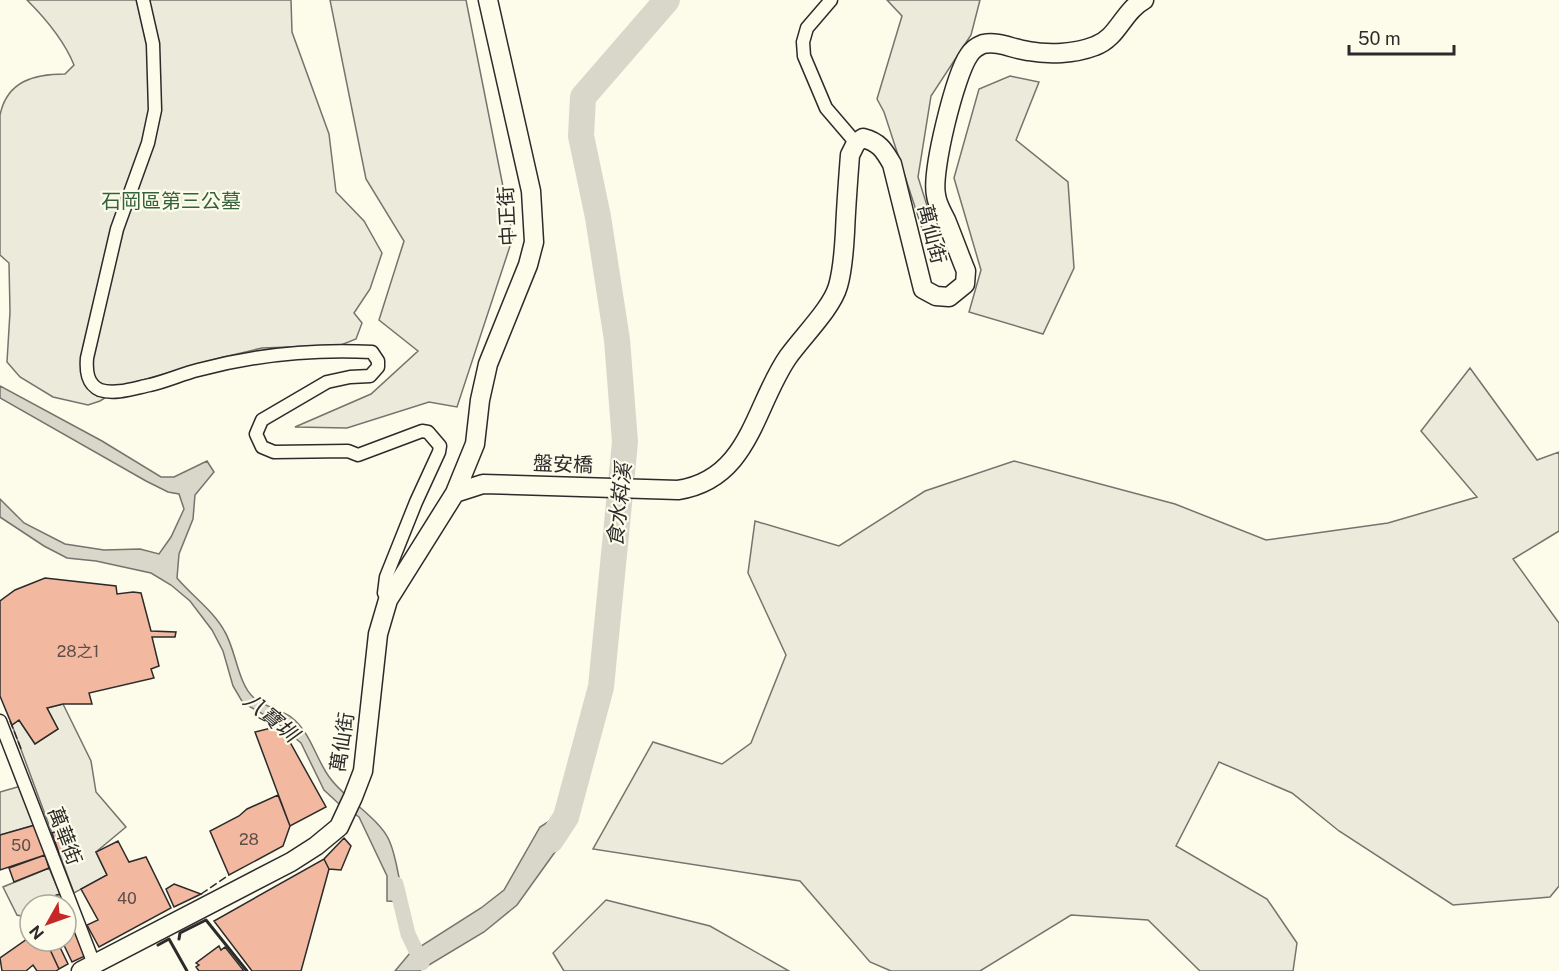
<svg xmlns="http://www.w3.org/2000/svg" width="1559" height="971" viewBox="0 0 1559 971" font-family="'Public Sans','Noto Sans TC',sans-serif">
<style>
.green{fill:#ecebdb;stroke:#74746e;stroke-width:1.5}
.water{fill:#d8d7c9;stroke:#74746e;stroke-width:1.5}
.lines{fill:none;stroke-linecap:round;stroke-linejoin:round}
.canal{stroke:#d8d7c9;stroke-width:15}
.river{stroke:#d8d7c9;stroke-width:26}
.building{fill:#f2b8a0;stroke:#2b2b2b;stroke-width:1.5}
.street-casing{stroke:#2b2b2b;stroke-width:15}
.secondary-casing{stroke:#2b2b2b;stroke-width:21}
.street{stroke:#fdfbea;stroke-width:12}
.secondary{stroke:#fdfbea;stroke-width:18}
.fence{stroke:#2b2b2b;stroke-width:1.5;stroke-dasharray:8 3;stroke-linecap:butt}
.wall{stroke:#2b2b2b;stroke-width:3}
.labels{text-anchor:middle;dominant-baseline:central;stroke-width:4.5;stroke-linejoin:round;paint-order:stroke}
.number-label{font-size:16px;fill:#5d4e48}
.park-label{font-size:20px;fill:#34623c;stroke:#fdfbea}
.street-label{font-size:20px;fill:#2b2b2b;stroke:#fdfbea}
.water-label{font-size:21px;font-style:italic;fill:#2b2b2b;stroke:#fdfbea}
</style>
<rect width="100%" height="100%" fill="#fdfbea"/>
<path class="green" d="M27,0H291L292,32L329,134L336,192L364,221L382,253L370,289L354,313L362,323L356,339L341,345L262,348L224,357L125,385L100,401L88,405L53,397L20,377L7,362L10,312L9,263L0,255V115C7,81 34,74 65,74L74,65C64,40 46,19 27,0Z
M330,0H466L513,237L457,407L429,402L347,428L295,427L371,394L418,351L379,320L404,241L366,179Z
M887,0H980L971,35L931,96L918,177L944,260L930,253L884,112L877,99L902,16Z
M1010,76L1039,82L1016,140L1068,182L1074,268L1043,334L969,312L981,270L954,178L979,89Z
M1470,368L1537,460L1559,452V531L1513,559L1559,623V886L1550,897L1453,905L1339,831L1292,793L1219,762L1176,846L1267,899L1297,943L1293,971H1200L1148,920L1071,915L980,971H891L870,962L800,881L593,849L653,742L722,764L751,743L786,655L748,573L755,521L839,546L925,491L1014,461L1175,504L1266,540L1388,523L1477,497L1421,431Z
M63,704L91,761L96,792L126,827L96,852L107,875L74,893L12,725L19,720L35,744L58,729L47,708Z
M21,786L35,825L0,835V792Z
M49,868L60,894L43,900L45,905H30V918L17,915L3,887Z
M606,900L710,926L789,971H564L553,953Z"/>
<path class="water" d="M0,386L102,441L161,477H174L207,461L214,472L195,495L193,519L179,554L177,578C192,596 214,611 225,632C236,651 238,684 254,698C265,707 280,709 291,717C311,732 316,760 330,778C345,799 379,818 389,840C398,860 398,882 405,902L387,901V876L359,817L338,803L324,790L301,743L274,720L243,703L233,686L223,651L212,630L190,601L171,585L151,573L96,561L67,558L44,546L0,517V499L24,523L65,544L104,550L140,549L159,554L171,537L184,509L179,494L168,492L146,481L0,398Z
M568,809L573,816L560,845L517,905L484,932L419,971H395L410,953L481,908L504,890L540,827Z"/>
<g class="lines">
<path class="canal" d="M396,884L408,934L422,963"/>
<path class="river" d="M551,840L566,817L601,687L625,442L617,340L598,217L581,136L583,97L667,0"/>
</g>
<path class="building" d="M45,578L116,586L117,594L133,592L141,593L151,631L176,632L175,637H152L159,666L151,669L154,678L89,693L92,704H63L47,708L58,729L35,744L19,720L12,725L0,696V601L15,590Z
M275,727L291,744L326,807L290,826L255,732Z
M278,795L290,826L283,846L229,875L210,831L239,816L247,809Z
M35,825L45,855L0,870V835Z
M65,828L71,848L59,853L52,833Z
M344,838L351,846L341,870L329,869L324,859Z
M118,841L129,862L146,857L171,908L99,947L87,925L98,920L81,889L107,875L96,852Z
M45,855L49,868L14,882L9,868Z
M324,859L329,869L301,971H252L214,921Z
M174,884L201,894L174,907L166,889Z
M60,894L64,905H45L43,900Z
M66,912L85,956L72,962L62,941H66Z
M30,937V941H46L59,969L56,971H37L33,965L26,971H2L0,958Z
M46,941H57L68,964L59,969Z
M219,946L221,950L225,947L244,971H199L196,967L199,965L196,963Z"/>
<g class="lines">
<defs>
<path id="street" d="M143,0L153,44L155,110L148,143L117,229L87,358C86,371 87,384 100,390C115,395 135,388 150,385C167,381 182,374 198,370C254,355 314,349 372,352L378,361V367L370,376L350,377L327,382L262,420L256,434L262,447L274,452L348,451L358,455L422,431L428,432L440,446L439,452L416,502L386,577L384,593L388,600
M831,0L807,28L803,42L804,56L826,108L856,143
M0,721L94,964"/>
<path id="secondary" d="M455,493L483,484L678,490C750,479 754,406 788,357C802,337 832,308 838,286C843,269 844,250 845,232C846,207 848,181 850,155L856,143L863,138C879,142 884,150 892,164L923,289L936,296L949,297L965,284L966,271C959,254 953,237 946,220C942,212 937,204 936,195C931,172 955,75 969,55C972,50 978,46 983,44C1000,41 1012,49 1028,51C1049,55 1074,54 1095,46C1118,38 1123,11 1144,0
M81,971L291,862L316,846L339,827L353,797L363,771L378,634L388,600L455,493L475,444L480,400L488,364L528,265L534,242L531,191L488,0"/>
</defs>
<use href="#street" class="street-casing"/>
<use href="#secondary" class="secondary-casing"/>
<use href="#street" class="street"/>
<use href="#secondary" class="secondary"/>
<path class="fence" d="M10,721L22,751
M201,894L229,875"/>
<path class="wall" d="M179,939L180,933L206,920L247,971
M158,945L169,939L187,971"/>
</g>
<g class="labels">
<g class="number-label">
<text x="78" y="651">28之1</text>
<text x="249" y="839">28</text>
<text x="21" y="845">50</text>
<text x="127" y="898">40</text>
</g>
<g class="park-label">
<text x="171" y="201">石岡區第三公墓</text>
</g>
<g class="street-label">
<text transform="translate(507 216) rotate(-93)">中正街</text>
<text transform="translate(932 234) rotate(76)">萬仙街</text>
<text transform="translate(563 464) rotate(2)">盤安橋</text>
<text transform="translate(342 742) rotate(-81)">萬仙街</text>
<text transform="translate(65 836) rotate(69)">萬華街</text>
</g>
<g class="water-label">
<text transform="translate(619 505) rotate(-84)">食水嵙溪</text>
<text transform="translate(271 717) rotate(40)">八寶圳</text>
</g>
</g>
<g transform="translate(48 923) rotate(230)"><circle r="28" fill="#fdfbea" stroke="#a9a89e" stroke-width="1.5"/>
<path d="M0-4.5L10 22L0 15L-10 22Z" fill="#c62828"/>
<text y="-9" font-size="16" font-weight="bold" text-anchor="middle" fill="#2b2b2b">N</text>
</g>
<path d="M1349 45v9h105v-9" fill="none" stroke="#2b2b2b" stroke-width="3"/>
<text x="1358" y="45" font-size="18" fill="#2b2b2b" stroke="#fdfbea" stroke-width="4.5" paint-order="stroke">50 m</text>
</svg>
